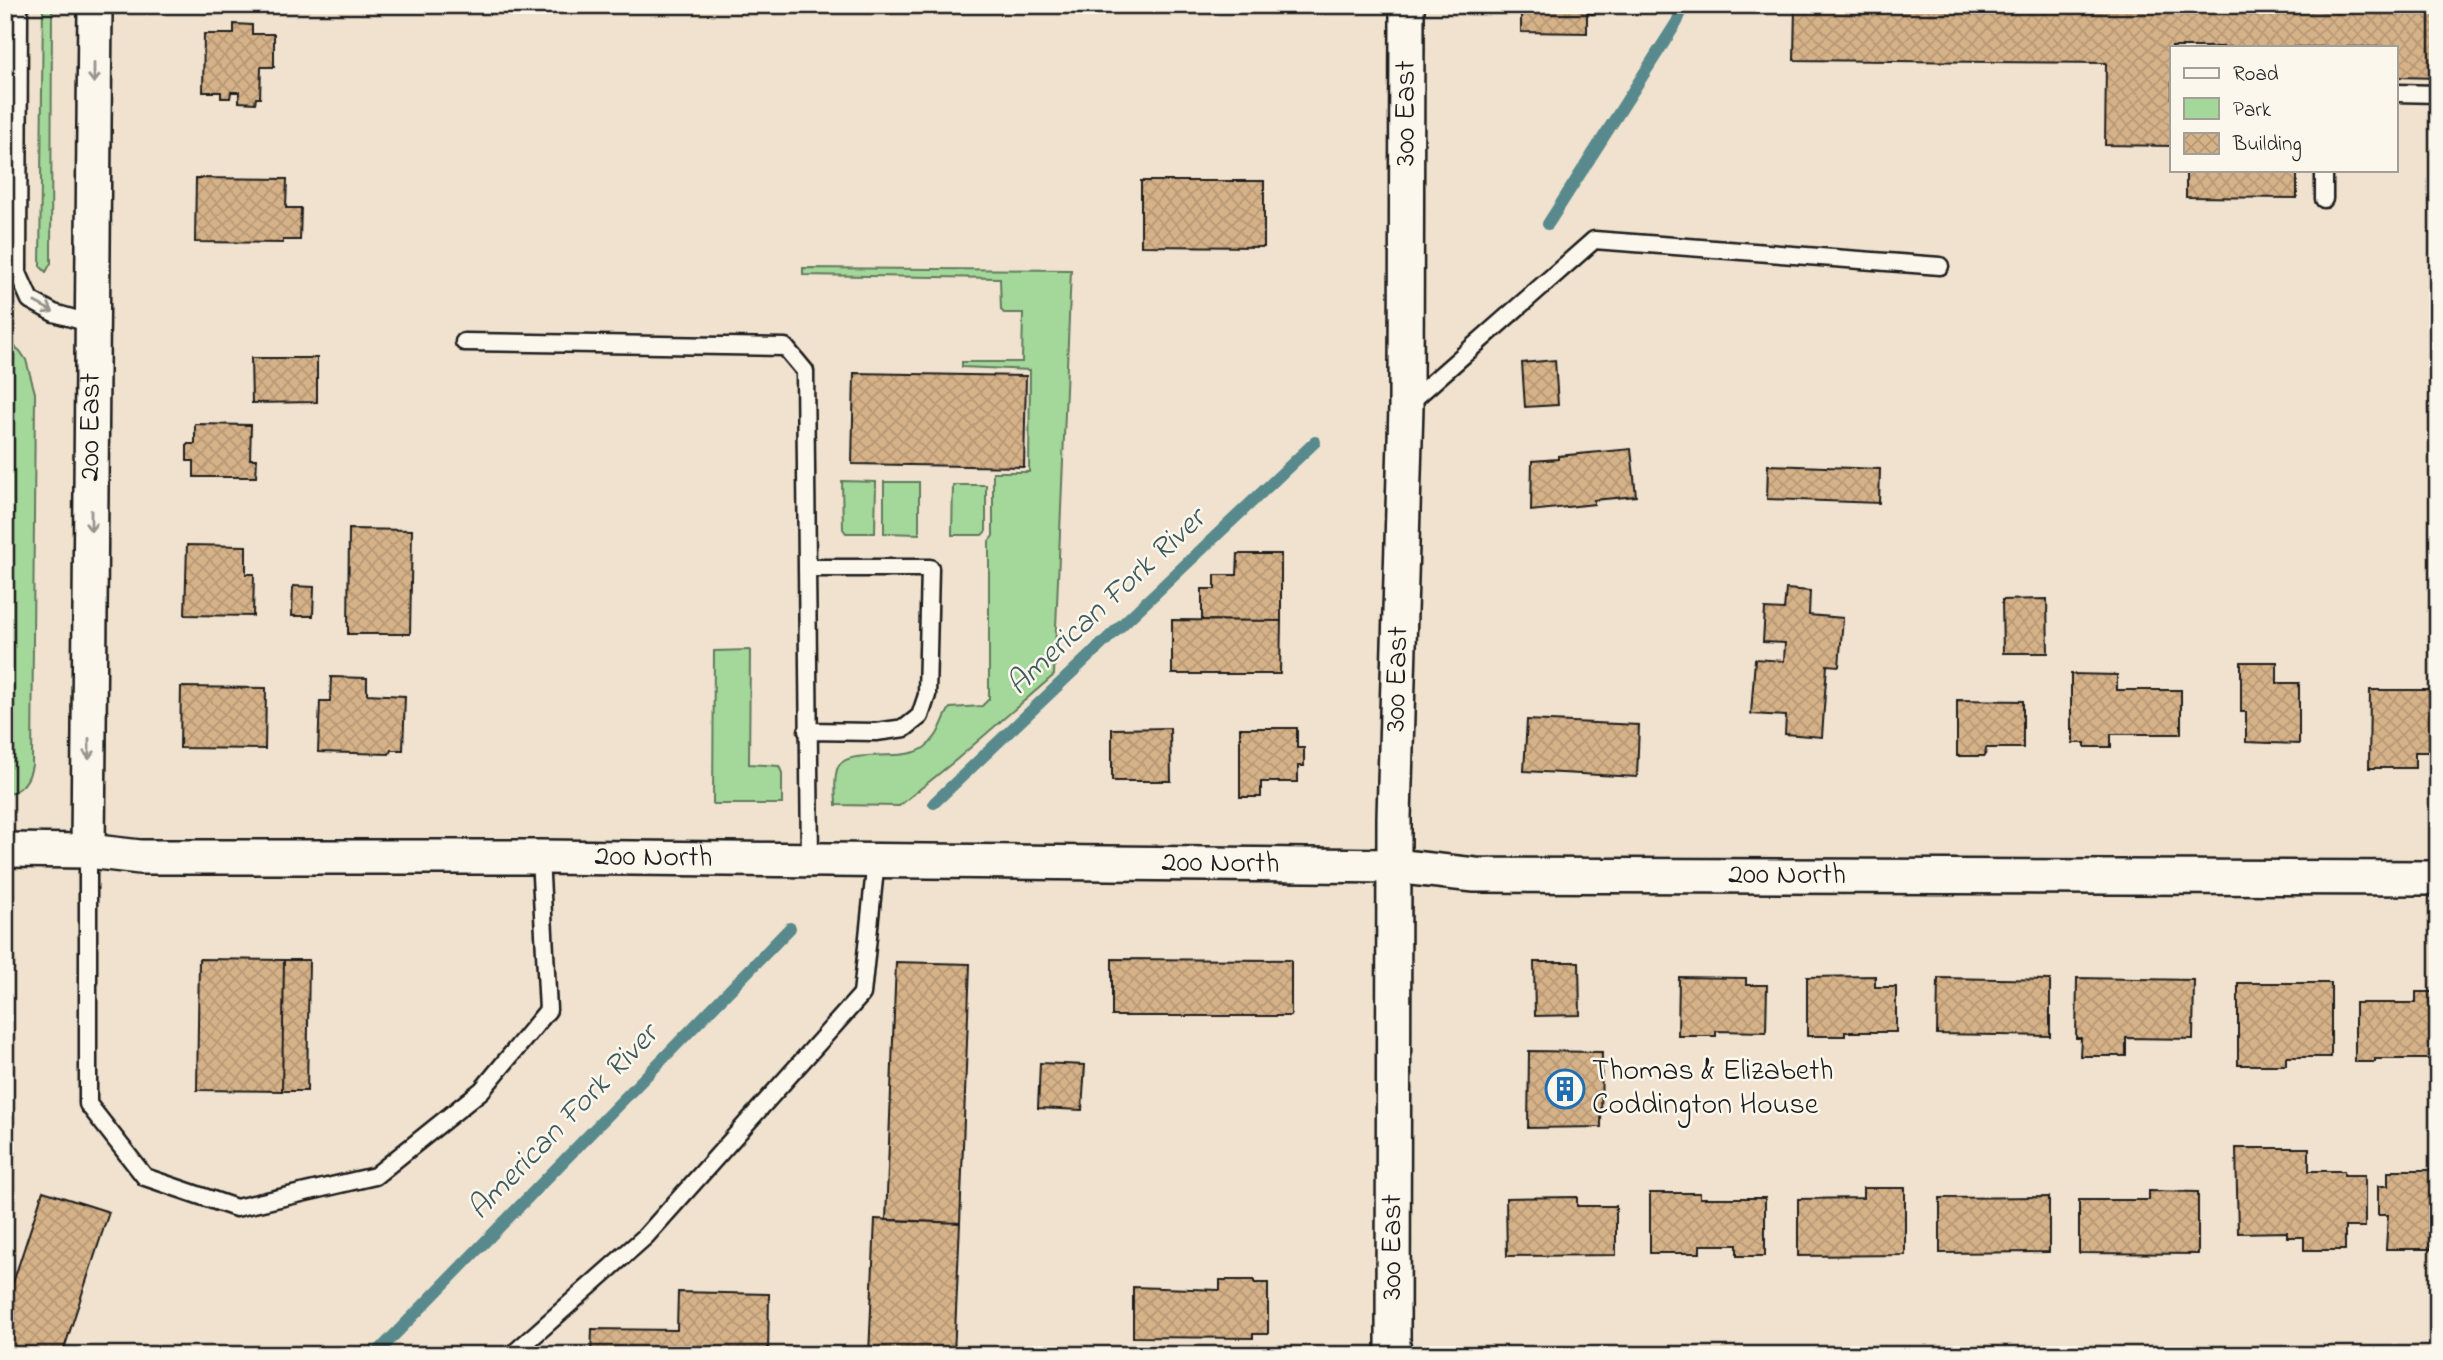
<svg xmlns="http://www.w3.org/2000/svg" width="2443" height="1360" viewBox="0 0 2443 1360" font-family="'Indie Flower',sans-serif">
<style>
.green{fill:#a4d89b;stroke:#607a5c;stroke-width:2}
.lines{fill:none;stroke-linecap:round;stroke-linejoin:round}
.stream{stroke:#58898c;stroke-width:12}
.building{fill:url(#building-cross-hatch);stroke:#1c1c1c;stroke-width:2}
.lane-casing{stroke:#1c1c1c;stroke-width:21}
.street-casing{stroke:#1c1c1c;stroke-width:38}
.lane{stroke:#fbf7ec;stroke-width:16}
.street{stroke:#fbf7ec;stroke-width:33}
.oneway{stroke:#97948e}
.labels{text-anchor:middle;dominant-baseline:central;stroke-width:5;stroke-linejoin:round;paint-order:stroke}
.street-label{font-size:30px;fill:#1c1c1c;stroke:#fbf7ec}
.poi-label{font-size:30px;fill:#1c1c1c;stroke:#fbf7ec;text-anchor:start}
.water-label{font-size:32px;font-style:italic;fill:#3f5b5d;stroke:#fbf7ec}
</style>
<defs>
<pattern id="building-cross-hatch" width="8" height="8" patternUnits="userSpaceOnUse" patternTransform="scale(1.75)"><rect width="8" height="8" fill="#d6b288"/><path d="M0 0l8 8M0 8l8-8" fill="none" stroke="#b79875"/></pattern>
</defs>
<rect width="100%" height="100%" fill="#f0e2ce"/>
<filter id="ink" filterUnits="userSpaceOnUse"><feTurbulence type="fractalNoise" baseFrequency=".0143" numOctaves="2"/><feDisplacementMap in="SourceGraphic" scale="14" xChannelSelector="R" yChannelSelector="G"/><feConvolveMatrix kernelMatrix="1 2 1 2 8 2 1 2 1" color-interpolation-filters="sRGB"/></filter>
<g filter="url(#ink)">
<path class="green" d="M43,5H52L51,263L46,272L40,266Z
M803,268L1071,270L1054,675L956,760L899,806L836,805C836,794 833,778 838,767C848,747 901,763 924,748C941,736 940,723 950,708L982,706L989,699V541L993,536V472H1029L1030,370L962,367V362H1022L1023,313H1004L1001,310L1000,278L803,275Z
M5,339L20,351L26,360L35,393L32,765C29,782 22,790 5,795Z
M842,481L876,482L875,533H846L843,529Z
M884,482H919V534L884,533Z
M953,485H986V531L982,535H952Z
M750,650L749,764L779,766L782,773V804H713L714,651Z"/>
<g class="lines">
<path class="stream" d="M1548,224L1677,22L1684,5
M934,803L1315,442
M375,1355L790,928"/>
</g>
<path class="building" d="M1527,5H1593V14L1587,13V33L1521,32V11H1527Z
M1795,5H2438V78L2396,77V47H2172V146L2105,145L2106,63L1794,60Z
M234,24L252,25V34H274V67H261L260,98H256L255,103L239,102V92H231L230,98H221V92H203L204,34H234Z
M2186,170H2297V198L2186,197Z
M196,178L287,179L286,208H301L300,240H283V243L195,242Z
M1141,181H1264V247L1141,246Z
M251,358H317V402L252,403Z
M1555,360L1558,405L1525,407L1522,363Z
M854,373L1026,376L1024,467L852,464Z
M195,424L251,425L250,459H257L256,477H194V461H187V444H195Z
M1631,449L1636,496L1594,500V504L1531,511L1532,461L1558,459V456Z
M1768,465L1880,469L1879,503L1767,499Z
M349,529L412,530L410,634H348Z
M187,545L246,546V574H254L253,616L185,615Z
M1238,554H1281V621L1202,620V589H1215V575H1237Z
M293,586L314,587L313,616H292Z
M1786,589L1810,591L1809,615L1843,618L1839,666L1827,665L1822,737L1785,734L1786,716L1751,714L1755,659L1784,661L1785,643L1763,642L1765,609L1784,610Z
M2047,599L2048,653H2003L2002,600Z
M1172,620L1281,621L1280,674H1172Z
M2241,662H2277V683H2299V744L2246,742V712H2241Z
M2071,674L2117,675V690H2181V734H2111V747H2085V743H2073V730H2071Z
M331,677L367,678V694L405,696L403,750H391L389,754L318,752L320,701H330Z
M181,687L266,688L265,749L180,748Z
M2370,690H2438V757H2430V752H2415V768H2369Z
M1957,700L2023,701V748H1986L1985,756H1957Z
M1527,720L1639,725L1637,777L1524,771Z
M1170,728L1171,781H1112V729Z
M1240,728H1297V748H1304V766H1298V782H1261V797H1240Z
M199,959L284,960L282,1091L197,1090Z
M1112,959L1291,960V1016H1112Z
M284,960H309L307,1091H282Z
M896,962L970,964L960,1223L886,1220Z
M1534,962H1579L1580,1015L1535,1016Z
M1875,976V987H1896V1032H1845V1036H1807V977Z
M1679,977L1746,978V985H1767L1766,1032L1716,1031V1036H1678Z
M1938,978L2050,980V1036L1937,1034Z
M2077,978L2194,980L2193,1039L2126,1038V1056H2080L2081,1038H2076Z
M2238,983H2331V1057H2286V1065H2238Z
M2416,992H2438V1059H2375V1062H2355V1003H2416Z
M1529,1051L1602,1052L1601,1127L1528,1128Z
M1040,1063L1085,1065L1082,1110L1038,1108Z
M2236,1148H2309V1171H2344V1175H2365V1227H2345V1250H2304V1237H2287V1232L2238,1233Z
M2393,1170H2438V1244H2431V1249H2386L2388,1215H2378V1186H2388V1172H2393Z
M1863,1188H1905V1255L1798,1256V1199L1863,1198Z
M43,1191L109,1212L62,1355H5V1307Z
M2149,1191L2198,1192V1254L2079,1253V1200H2149Z
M1650,1193H1700V1198H1765V1256H1737V1245H1700V1253H1650Z
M1577,1197V1206H1616V1255L1507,1256L1506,1198Z
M2049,1197V1252L1940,1253V1198Z
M875,1219L960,1223L954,1355H869Z
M1220,1280H1254V1283H1268V1334H1253V1338L1133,1337V1287L1220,1290Z
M678,1292L769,1294L768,1355H591L592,1329L677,1330Z"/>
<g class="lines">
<defs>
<path id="lane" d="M19,5L18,273L30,300L54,313L92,324
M2396,93L2438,94
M2324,199V170
M464,342L785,347L805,371L810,860
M1408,404L1594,240L1940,266
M807,568H930L927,695L920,716L905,728L876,732L807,731
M88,851V1104L145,1177L236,1208L375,1176L482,1090L548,1010L540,857
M512,1355L646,1236L862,994L876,860"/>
<g id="street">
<path id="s1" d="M5,850L88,851L140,857H540L1394,866L1475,875L2438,878"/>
<path id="s2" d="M88,851L95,5"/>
<path id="s3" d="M1393,1355L1394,817L1406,406L1407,5"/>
</g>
</defs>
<use href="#lane" class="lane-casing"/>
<use href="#street" class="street-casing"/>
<use href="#lane" class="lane"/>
<use href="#street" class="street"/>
</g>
<defs><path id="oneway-shaft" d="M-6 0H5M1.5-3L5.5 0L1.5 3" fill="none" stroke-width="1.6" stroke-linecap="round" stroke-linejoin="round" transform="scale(1.75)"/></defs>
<g class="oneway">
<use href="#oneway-shaft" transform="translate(94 73) rotate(90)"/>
<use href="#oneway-shaft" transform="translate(44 307) rotate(28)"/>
<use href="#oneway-shaft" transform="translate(91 521) rotate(90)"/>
<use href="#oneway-shaft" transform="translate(89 749) rotate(90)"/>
</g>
</g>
<defs>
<symbol id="building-ring" viewBox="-11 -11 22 22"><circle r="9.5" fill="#fbf7ec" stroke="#1f6fb2" stroke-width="1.5"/><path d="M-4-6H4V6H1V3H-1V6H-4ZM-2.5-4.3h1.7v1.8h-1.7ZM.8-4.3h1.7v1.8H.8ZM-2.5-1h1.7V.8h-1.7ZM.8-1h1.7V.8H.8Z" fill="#1f6fb2"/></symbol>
</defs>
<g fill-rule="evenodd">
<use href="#building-ring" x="1543" y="1067" width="44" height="44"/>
</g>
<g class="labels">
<g class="street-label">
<text stroke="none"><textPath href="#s3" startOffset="1242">300 East</textPath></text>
<text stroke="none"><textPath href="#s2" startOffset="424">200 East</textPath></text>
<text stroke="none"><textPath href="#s3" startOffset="676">300 East</textPath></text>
<text stroke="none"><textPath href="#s1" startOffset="649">200 North</textPath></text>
<text stroke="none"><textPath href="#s1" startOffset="1216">200 North</textPath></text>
<text stroke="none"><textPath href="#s1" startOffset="1783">200 North</textPath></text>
<text stroke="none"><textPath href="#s3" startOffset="108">300 East</textPath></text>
</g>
<g class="poi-label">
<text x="1592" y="1072">Thomas &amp; Elizabeth<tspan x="1592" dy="34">Coddington House</tspan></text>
</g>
<g class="water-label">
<text transform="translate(1107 603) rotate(-43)">American Fork River</text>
<text transform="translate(564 1123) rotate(-46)">American Fork River</text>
</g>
</g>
<rect width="2443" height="1360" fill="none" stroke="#fbf7ec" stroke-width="28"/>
<rect x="14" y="14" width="2415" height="1332" fill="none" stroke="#1c1c1c" stroke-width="2.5" filter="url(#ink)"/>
<rect x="2170" y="46" width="228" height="126" fill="#fbf7ec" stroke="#a29f99" stroke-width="2"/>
<rect x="2184" y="68" width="35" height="10" fill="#fbf7ec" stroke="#a29f99" stroke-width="2"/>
<text x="2233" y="80" font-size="21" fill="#1c1c1c">Road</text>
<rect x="2184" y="98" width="35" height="21" fill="#a4d89b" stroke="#a29f99" stroke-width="2"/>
<text x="2233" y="116" font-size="21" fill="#1c1c1c">Park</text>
<rect x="2184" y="133" width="35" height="21" fill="url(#building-cross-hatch)" stroke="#a29f99" stroke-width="2"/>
<text x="2233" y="150" font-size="21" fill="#1c1c1c">Building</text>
</svg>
